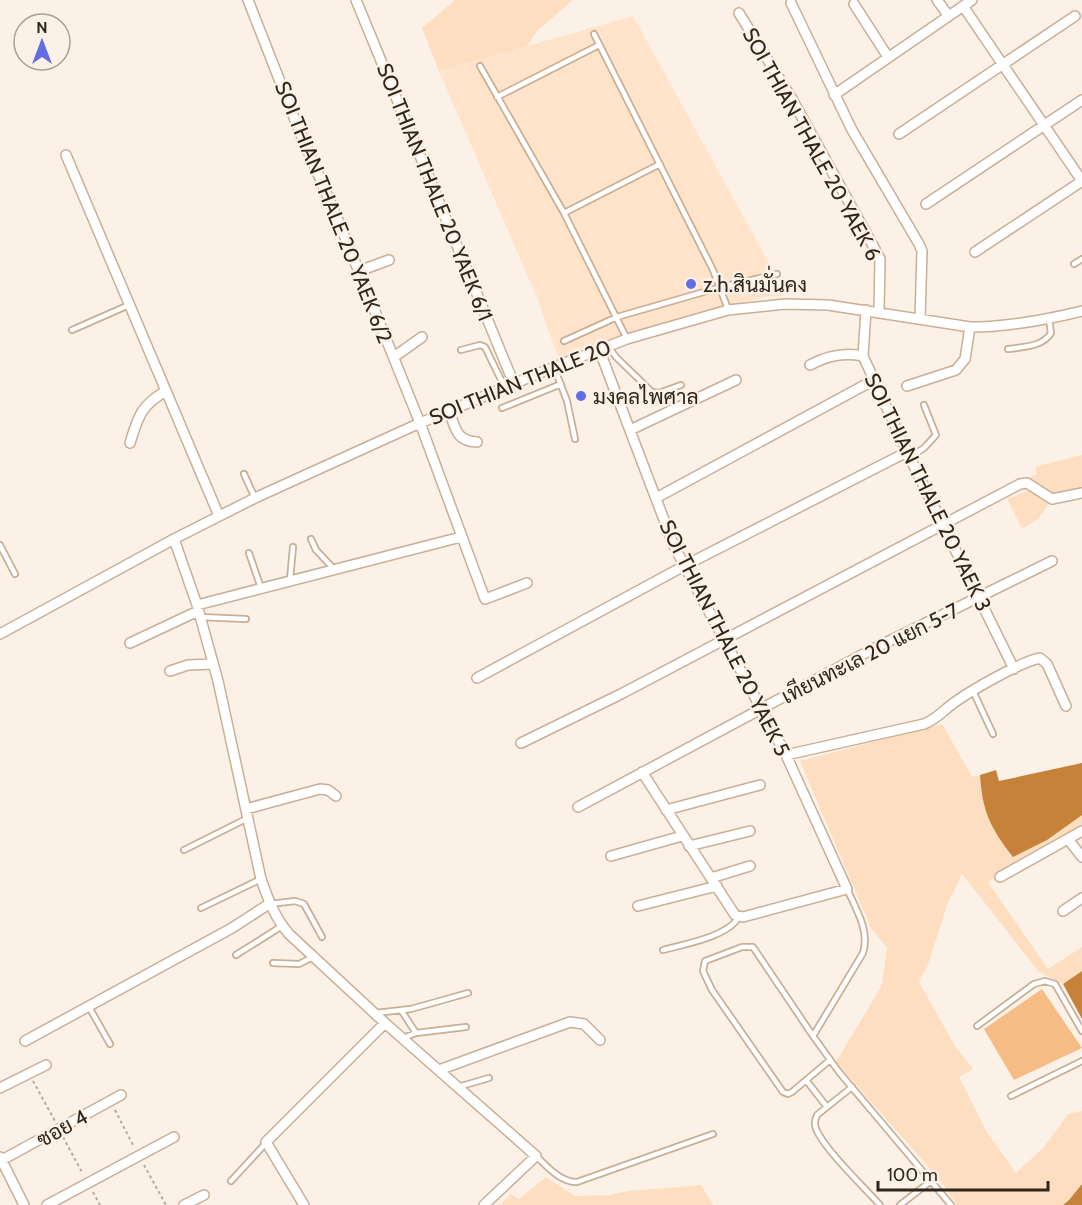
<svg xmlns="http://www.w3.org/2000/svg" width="1082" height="1205" viewBox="0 0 1082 1205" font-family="Cabin,Sarabun,sans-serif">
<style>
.built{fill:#ffe4cb}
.green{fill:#fddec1}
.water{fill:#c68239}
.building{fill:#f5bc85}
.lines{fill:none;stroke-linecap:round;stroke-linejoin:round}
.service-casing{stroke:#c9af96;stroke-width:8}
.minor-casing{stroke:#c9af96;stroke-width:12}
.path{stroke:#b5aba1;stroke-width:2;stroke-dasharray:3 3;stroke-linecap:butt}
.service{stroke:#fff;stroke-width:4.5}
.minor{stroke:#fff;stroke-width:9}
.poi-dot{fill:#616de5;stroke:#fcf1e7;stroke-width:2}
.labels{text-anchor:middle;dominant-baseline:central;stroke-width:5;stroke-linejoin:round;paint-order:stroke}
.street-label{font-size:21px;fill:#30261c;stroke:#fcf1e7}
.poi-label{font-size:21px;fill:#30261c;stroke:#fcf1e7;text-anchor:start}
</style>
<rect width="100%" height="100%" fill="#fcf1e7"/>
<path class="built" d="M633,16L770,265L782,297L769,296L668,323L559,360L538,300L439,71Z"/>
<path class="green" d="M455,0H573L537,31L527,46L439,71L422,28Z
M1082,455V489L1053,498L1038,519L1022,529L1007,499L1030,490L1026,479L1037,474L1035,467Z
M942,724L972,777L980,775L981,795L1075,819L1082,815V825L988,882L1048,969L1082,947V971L1063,984L1039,972L962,874L947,905L929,962L919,982L955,1046L973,1069L959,1077L986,1131L1016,1173L1044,1147L1068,1114L1082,1111V1184L1069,1200L1063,1205H957L940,1180L836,1062L882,985L887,948L871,928L800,761Z
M546,1177L575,1196L609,1195L628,1191L701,1185L713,1205H500L511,1194L519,1199Z"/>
<path class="water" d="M1082,763V815L1047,840L1013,857C991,829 982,811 980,775L996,770L999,781Z
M1082,971V1019L1063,984Z
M1082,1184V1205H1063L1069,1200Z"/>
<path class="building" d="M1042,989L1082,1048L1014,1080L984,1029Z"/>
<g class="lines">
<defs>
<path id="service" d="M594,34L713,270L728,309
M480,66L564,213L627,339
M497,97L599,45
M564,213L660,164
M1074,264L1082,259
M72,330L129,305
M564,341L617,317L721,287L777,274
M608,346L616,357L652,392L659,393L681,385
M1008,349C1022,347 1043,347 1051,333L1049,319
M461,350L480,345L485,347L505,388
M554,367L567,401L575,439
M502,408L561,384
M910,457L924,448L936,435L924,405
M244,474L255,498
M311,539L316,550L334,569
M0,545L15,574
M249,553L261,588
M290,580L293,547
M200,617L246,619
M973,691L993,734
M184,850L248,818
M847,889C856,909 870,931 863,953L813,1036L839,1072L951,1205
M270,904L295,901L304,904L322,937
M201,908L261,879
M663,950C685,944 727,937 739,917
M236,955L282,926
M273,963L299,964L313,957
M89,1007L110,1044
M401,1010L416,1033
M375,1013L411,1009L468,993
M977,1026L1034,984L1045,981L1055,984L1082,1031
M813,1036L753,947H742L705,961L703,971L712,990L783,1092L788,1094L792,1092L830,1060
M403,1038L416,1033L466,1027
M806,1080L827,1107
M458,1087L489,1078
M852,1087L817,1115C815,1120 814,1123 816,1129C825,1150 863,1186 880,1205
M1011,1096L1082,1061
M536,1156C548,1167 560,1182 577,1182L713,1134
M231,1181L266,1143
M900,1205L931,1181"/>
<path id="minor" d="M248,0L299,130L338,220L420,423L485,599L527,583
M356,0L514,384
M937,0L948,15
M791,3L852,130L919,244L922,251L920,319
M854,4L888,57
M963,6L1082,181
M739,13L792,99L877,253L880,259L879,312
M834,95L972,0
M899,134L1075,16
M66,155L219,516
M926,204L1082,100
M975,252L1082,181
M359,271L389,260
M866,310L863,356L907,452L1014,669
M599,349L674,546L786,755L847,889L743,917L735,915L642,772
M394,357L422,337
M810,365C827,356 843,352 863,356
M907,386L956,370L965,359L970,327
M449,411C456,429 456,441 477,442
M630,430L736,380
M130,443C138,417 141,405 166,391
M656,498L874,380
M174,539L197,605L218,681L261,879C268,899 275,918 289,934L385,1023L536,1156L484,1205
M197,605L461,537
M0,634L174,539L255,498L420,423L554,367L627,339L728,310L785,304L828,305L970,327C1008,327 1045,320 1082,311
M130,643L198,611
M170,671L188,665L213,664
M477,678L684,566L907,452
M521,743L621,694L1020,484L1027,483L1052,499L1082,493
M786,755L924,724C935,720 942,712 951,705C968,692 1020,662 1040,658L1047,664L1066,706
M578,807L871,650L1052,561
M246,809L320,789L328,790L336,796
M666,810L760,785
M1068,839L1082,857
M689,846L750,831
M611,856L682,836
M1000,877L1082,831
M711,878L750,866
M638,906L717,886
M1063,911L1082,898
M25,1041L232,928L269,904
M439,1070L570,1022L584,1024L600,1040
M0,1088L46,1065
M0,1157L24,1205
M0,1161L121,1095
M47,1205L174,1137
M184,1205L204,1195
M304,1205L266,1142L385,1023"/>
</defs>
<use href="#service" class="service-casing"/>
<use href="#minor" class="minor-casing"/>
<path class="path" d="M33,1081L55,1121
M115,1110L134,1147
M63,1137L83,1174
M144,1165L166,1205
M93,1192L100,1205"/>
<use href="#service" class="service"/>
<use href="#minor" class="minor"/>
</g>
<g class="poi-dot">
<circle cx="691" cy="284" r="6"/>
<circle cx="581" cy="396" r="6"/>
</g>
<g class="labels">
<g class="street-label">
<text transform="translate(812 144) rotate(61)">SOI THIAN THALE 20 YAEK 6</text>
<text transform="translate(435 192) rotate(68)">SOI THIAN THALE 20 YAEK 6/1</text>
<text transform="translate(334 212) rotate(68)">SOI THIAN THALE 20 YAEK 6/2</text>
<text transform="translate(520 382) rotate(-22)">SOI THIAN THALE 20</text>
<text transform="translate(928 492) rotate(64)">SOI THIAN THALE 20 YAEK 3</text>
<text transform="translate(725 638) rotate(63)">SOI THIAN THALE 20 YAEK 5</text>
<text transform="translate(870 653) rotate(-27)">เทียนทะเล 20 แยก 5-7</text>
<text transform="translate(62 1128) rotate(-29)">ซอย 4</text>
</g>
<g class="poi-label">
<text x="703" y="284">z.h.สินมั่นคง</text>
<text x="593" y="396">มงคลไพศาล</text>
</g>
</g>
<g transform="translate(42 42)"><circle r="28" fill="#fcf1e7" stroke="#aaa096" stroke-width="1.5"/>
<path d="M0-4.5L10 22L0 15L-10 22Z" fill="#616de5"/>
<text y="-9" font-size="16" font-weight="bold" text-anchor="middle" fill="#30261c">N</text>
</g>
<path d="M878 1181v9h170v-9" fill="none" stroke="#30261c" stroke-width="3"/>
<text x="887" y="1181" font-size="18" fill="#30261c" stroke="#fcf1e7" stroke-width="4.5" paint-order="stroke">100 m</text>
</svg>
